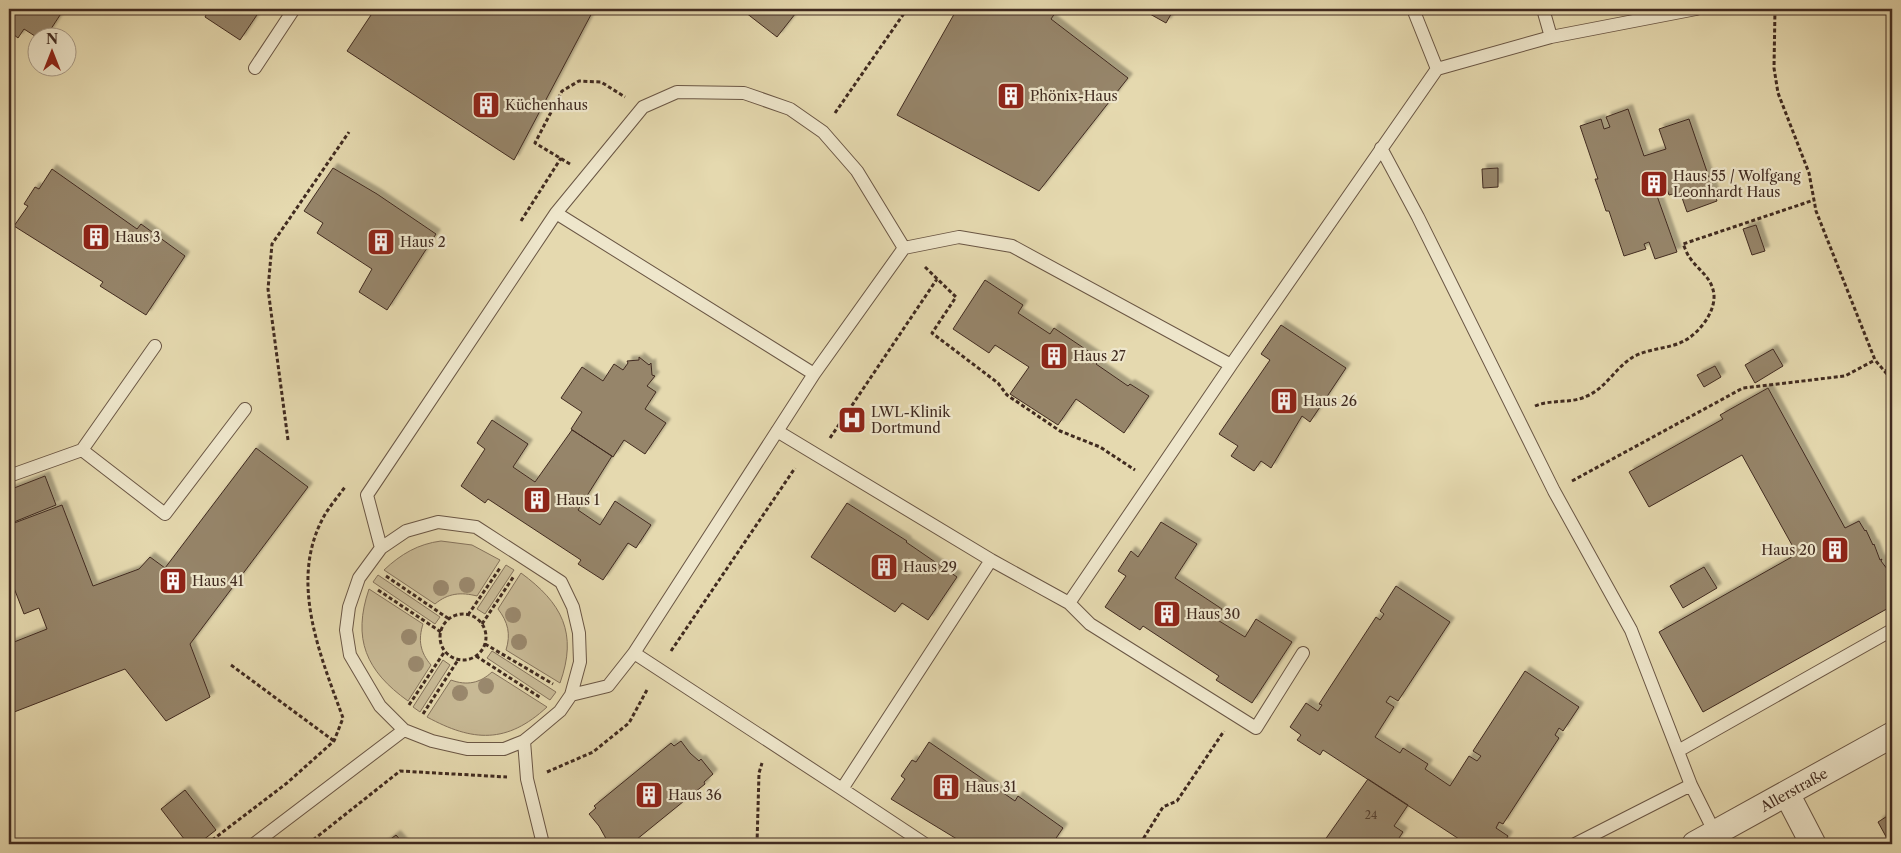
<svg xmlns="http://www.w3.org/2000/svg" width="1901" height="853" viewBox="0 0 1901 853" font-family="'Libre Caslon Text',serif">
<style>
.green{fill:#c9bb97;stroke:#85735c}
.building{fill:#96856a;stroke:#412b20;filter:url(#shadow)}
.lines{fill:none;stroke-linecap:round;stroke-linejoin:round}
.lane-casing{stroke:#6a5644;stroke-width:14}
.street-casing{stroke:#6a5644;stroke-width:27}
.path{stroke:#412b20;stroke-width:3;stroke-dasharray:4 2.5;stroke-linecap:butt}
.lane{stroke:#eee6cb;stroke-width:12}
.street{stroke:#eee6cb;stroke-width:25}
.tree{fill:#9a896e}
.labels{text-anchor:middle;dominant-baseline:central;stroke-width:4.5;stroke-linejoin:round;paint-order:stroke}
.number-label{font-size:11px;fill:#564232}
.poi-label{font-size:14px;fill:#412b20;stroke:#eee6cb;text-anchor:start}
.street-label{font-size:14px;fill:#412b20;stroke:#eee6cb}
</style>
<defs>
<filter id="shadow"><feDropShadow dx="4.5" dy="-4.5" stdDeviation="1" flood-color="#0004"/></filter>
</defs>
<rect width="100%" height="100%" fill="#e5d9af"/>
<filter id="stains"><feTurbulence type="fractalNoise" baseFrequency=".004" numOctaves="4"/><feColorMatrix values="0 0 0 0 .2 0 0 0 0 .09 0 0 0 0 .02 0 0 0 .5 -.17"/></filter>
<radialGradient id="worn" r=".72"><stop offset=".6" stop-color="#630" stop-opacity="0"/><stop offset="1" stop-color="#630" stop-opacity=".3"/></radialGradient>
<path class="green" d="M441,541L472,545L500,560L477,596C461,592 448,593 435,604L384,570C401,554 418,544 441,541Z
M506,565L514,570L485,614L477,609Z
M521,573C562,603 578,633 560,683L506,650C511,634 508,622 498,609Z
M378,575L440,617L435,624L373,582Z
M369,589L423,624C418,640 420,652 431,665L408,701C366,671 352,639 369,589Z
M492,651L556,692L550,700L487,658Z
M443,660L450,665L420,712L413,707Z
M492,672L547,707C507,744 473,742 427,717L451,680C467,686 480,683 492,672Z"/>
<path class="building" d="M9,9H64L45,38H38L24,29L18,38L9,31Z
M201,9H261L240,40L205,17L207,13Z
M375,9H594L514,160L347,51Z
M741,9H799L777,37Z
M957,9H1058L1051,19L1128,78L1039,191L897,115Z
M1141,9H1174L1166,23Z
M1628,109L1644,156L1666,149L1659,129L1689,119L1717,201L1687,212L1680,192L1669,195L1667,189L1656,193L1677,252L1655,259L1649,242L1644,244L1646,249L1624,256L1609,211H1606L1599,190L1595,179H1598L1580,126L1601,119L1604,129L1610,127L1606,117Z
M333,168L377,194L436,234L387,310L359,292L372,269L317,233L323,223L304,211Z
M1498,168V187L1483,188L1482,169Z
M52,169L137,229L141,224L185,256L146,315L100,286L103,282L14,226L28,206L24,204L35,187L39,189Z
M1756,225L1765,251L1752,255L1743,229Z
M985,280L1023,305L1018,313L1050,334L1054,328L1100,359L1096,364L1128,386L1130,384L1149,396L1124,433L1076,399L1058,425L1010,394L1029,367L995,345L989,353L953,329Z
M1281,325L1346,368L1310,422L1302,416L1271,468L1261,461L1254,471L1231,456L1238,446L1219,434L1270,360L1261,354Z
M1773,349L1783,366L1755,383L1745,365Z
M639,357L649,365L651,363L652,375L655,376L647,386L656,392L645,409L666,423L645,454L624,440L613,457L571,429L582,412L561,398L582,367L603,381L614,364L623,370L628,363L627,361L639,360Z
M1715,366L1721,377L1704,387L1697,375Z
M1768,388L1845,528L1859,521L1865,531L1866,530L1873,545L1874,544L1880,560L1882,559L1881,561L1891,574L1892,606L1703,712L1659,632L1797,554L1742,455L1649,507L1629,472L1723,419L1720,415Z
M492,420L528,444L513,467L535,482L572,430L612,456L578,510L600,525L615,501L651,525L636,548L628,543L603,580L578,564L581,560L488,499L485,503L461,486L485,449L477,443Z
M256,448L308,487L190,644L210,697L166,721L125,669L9,714V644L47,629L39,608L24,614L9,575V525L62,505L93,586L139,569L150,557L165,568Z
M45,476L56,505L9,524V490Z
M847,503L907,541L906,542L957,577L928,620L902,603L895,612L811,557Z
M1161,522L1197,544L1175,578L1222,609L1216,619L1245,637L1256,619L1292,642L1252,703L1216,680L1219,676L1143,626L1140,630L1105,607L1126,576L1118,571L1131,551L1138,557Z
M1704,567L1717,588L1683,608L1670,586Z
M1396,586L1450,622L1398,701L1390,696L1386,702L1394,707L1375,737L1400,753L1403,748L1428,764L1425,769L1450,786L1469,756L1477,761L1481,756L1473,751L1525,671L1579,707L1563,731L1559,728L1555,735L1559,738L1503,824L1499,822L1496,828L1508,836L1503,844H1456L1459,839L1323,750L1320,755L1297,740L1301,735L1290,727L1306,703L1318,711L1322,705L1319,704L1376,617L1380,620L1384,614L1380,611Z
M681,741L690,753L699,761L701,759L713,774L704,782L705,784L631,844H609L599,826L589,814L596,808L594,806L671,743L674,746Z
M929,742L1015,801L1018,796L1063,828L1052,844H965L891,799L905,779L901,776L912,760L916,762Z
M1368,779L1408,805L1394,826L1403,832L1395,844H1322Z
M185,790L216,830L198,844H188L161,809Z
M1892,813V844H1890L1878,822Z
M396,835L404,844H384Z"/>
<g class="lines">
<defs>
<path id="lane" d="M1413,9L1437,69
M1543,9L1551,37
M255,68L294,9
M1381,148L1418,217L1554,491L1631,630L1691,785L1715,833
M556,213L814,374
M1231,365L1437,69L1551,37L1696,9
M777,431L991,560
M82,450L165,514L245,409
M9,476L82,450L155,346
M438,522L476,527L561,582L573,607L579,633L580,662L571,695L560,711L535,732L524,741L504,749H467L432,741L404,730L380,706L350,655L346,630L349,607L359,578L381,548L406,531Z
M381,548L367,495L556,213L643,107L677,92L744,93L790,109L823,132L857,171L904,248L814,374L634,653L608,686L571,695
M1069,603L1090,624L1256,728L1303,653
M634,653L842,789L991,560L1069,603L1231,365L1012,246L959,237L904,248
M524,741L527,779L543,844
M1678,751L1892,630
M842,789L925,844
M254,844L404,730
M1575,844L1691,785"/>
<path id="street" d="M1787,794L1813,844
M1695,844L1892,735"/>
</defs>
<use href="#lane" class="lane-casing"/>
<use href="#street" class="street-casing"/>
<path class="path" d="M1775,9L1774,68L1778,93L1809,173L1816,211L1875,360L1892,380
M835,113L907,9
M570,164L535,143L562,91L579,81L601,82L625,97
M521,221L561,158
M925,267L956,297L932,333L998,383L1007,395L1060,431L1100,447L1135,470
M1885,371L1892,367
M1535,406C1551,399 1571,404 1587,396C1606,388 1615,368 1633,357C1649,348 1669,349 1684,341C1699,333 1715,313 1714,295C1712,277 1699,271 1690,258C1687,254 1685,248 1683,244L1814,200
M830,438L937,279
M288,440L268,289L272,244L349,132
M1572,481L1743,388L1845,376L1875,360
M386,576L449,619
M378,590L441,632
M440 637a23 23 0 1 1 46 0a23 23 0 1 1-46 0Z
M468,615L500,568
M482,624L514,576
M485,644L553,684
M671,651L795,468
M476,656L541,698
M231,665L334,741
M409,705L445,651
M423,714L458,660
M547,772L593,752L629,723L648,688
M207,844L287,783L334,741L343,718C321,657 290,585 321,522C327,509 337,498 345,487
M308,844L400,771L507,777
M757,844L759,773L762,763
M1140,844L1163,807L1177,801L1224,731"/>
<use href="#lane" class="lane"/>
<use href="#street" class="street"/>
</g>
<g class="tree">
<circle cx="467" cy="585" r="8"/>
<circle cx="441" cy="588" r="8"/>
<circle cx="513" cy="615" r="8"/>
<circle cx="409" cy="637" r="8"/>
<circle cx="519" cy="642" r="8"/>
<circle cx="416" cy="664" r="8"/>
<circle cx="486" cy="686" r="8"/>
<circle cx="460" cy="693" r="8"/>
</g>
<defs>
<symbol id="building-square" viewBox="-11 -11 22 22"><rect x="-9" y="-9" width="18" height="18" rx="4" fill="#8f2418" stroke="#eee6cb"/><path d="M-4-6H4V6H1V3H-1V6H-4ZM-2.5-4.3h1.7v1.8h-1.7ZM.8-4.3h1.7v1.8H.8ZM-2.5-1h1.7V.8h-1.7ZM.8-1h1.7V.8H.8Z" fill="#fff"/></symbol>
<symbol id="hospital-square" viewBox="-11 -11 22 22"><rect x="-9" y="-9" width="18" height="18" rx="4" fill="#8f2418" stroke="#eee6cb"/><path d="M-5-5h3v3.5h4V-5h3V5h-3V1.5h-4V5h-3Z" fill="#fff"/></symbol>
</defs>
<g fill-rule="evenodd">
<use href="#building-square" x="995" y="80" width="32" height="32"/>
<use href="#building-square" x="470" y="89" width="32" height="32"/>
<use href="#building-square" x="1638" y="168" width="32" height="32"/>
<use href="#building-square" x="80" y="221" width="32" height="32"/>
<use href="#building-square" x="365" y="226" width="32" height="32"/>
<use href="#building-square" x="1038" y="340" width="32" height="32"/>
<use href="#building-square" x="1268" y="385" width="32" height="32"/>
<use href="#hospital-square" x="836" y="404" width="32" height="32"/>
<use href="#building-square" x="521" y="484" width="32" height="32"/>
<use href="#building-square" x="1819" y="534" width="32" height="32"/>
<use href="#building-square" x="868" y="551" width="32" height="32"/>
<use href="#building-square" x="157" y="565" width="32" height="32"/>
<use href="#building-square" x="1151" y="598" width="32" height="32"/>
<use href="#building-square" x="930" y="771" width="32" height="32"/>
<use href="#building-square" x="633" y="779" width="32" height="32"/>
</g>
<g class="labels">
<g class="number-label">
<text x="1371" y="815">24</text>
</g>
<g class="poi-label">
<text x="1030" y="96">Phönix-Haus</text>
<text x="505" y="105">Küchenhaus</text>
<text x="1673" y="176">Haus 55 / Wolfgang<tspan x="1673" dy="16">Leonhardt Haus</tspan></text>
<text x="115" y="237">Haus 3</text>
<text x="400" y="242">Haus 2</text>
<text x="1073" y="356">Haus 27</text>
<text x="1303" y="401">Haus 26</text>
<text x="871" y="412">LWL-Klinik<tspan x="871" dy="16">Dortmund</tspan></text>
<text x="556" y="500">Haus 1</text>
<text x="1816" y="550" text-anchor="end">Haus 20</text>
<text x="903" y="567">Haus 29</text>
<text x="192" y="581">Haus 41</text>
<text x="1186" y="614">Haus 30</text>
<text x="965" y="787">Haus 31</text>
<text x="668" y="795">Haus 36</text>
</g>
<g class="street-label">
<text transform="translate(1794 790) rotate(-29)">Allerstraße</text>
</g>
</g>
<rect width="1901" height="853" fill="none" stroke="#e5d9af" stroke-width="30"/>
<rect x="10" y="10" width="1881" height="833" fill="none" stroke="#412b20" stroke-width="2.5"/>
<rect x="15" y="15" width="1871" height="823" fill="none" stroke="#412b20"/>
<g transform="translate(52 52)"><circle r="24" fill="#eee6cb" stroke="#a99b87"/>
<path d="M0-4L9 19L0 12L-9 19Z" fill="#8f2418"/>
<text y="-8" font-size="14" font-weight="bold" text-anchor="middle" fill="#412b20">N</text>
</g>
<rect width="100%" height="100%" filter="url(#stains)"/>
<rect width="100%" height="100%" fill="url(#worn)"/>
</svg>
